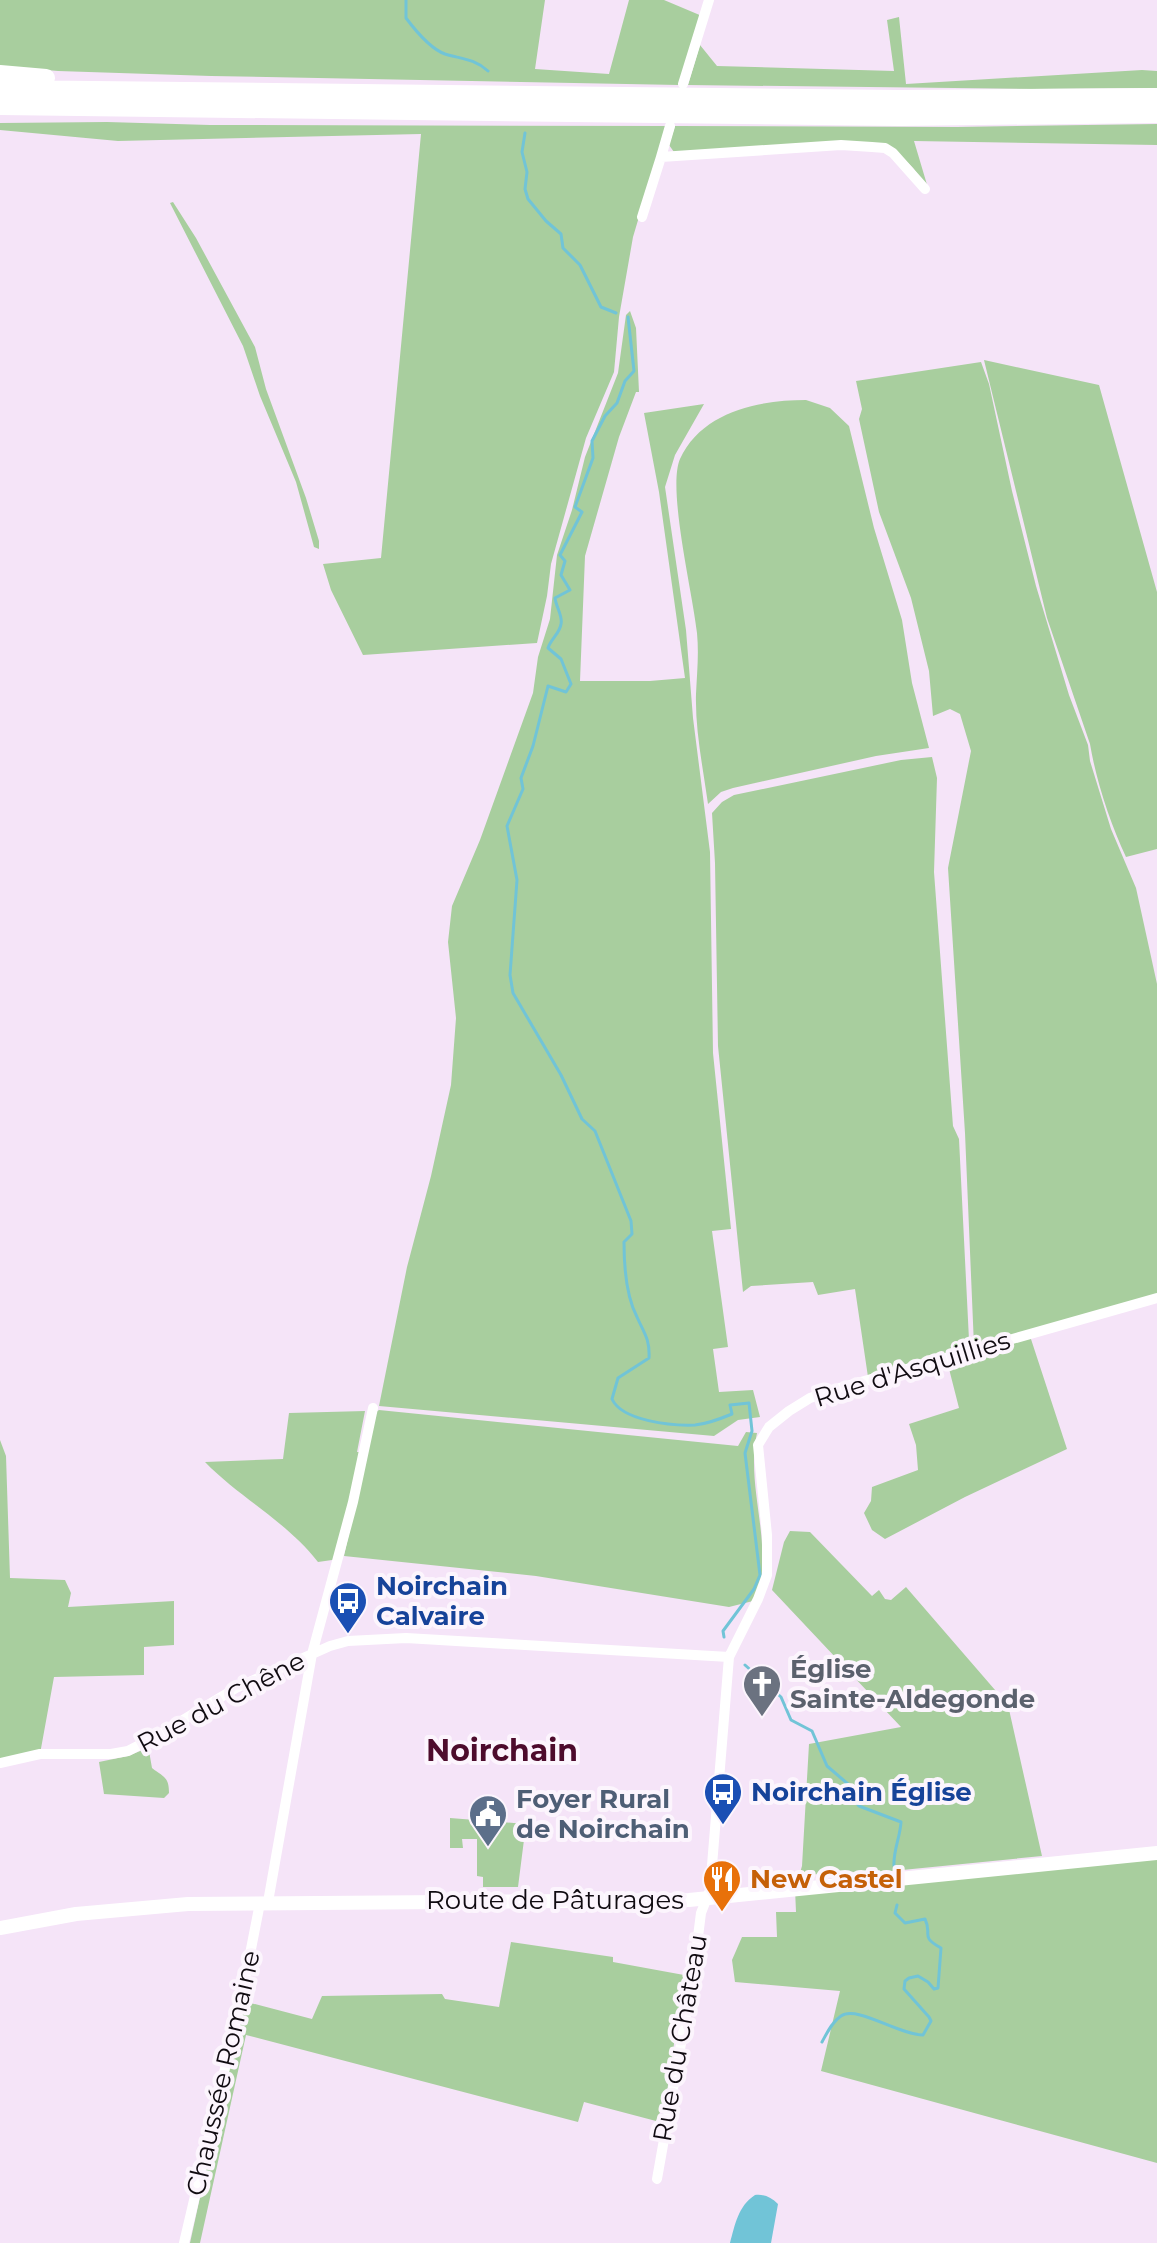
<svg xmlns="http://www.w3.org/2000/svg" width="1157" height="2243" viewBox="0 0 1157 2243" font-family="Montserrat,sans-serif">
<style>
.green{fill:#a8ce9e}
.water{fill:#71c4d7}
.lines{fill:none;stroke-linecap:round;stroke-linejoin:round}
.stream{stroke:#71c4d7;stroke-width:3}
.minor{stroke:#fff;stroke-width:10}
.secondary{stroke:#fff;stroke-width:14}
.motorway{stroke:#fff;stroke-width:18}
.labels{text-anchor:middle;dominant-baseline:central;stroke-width:8;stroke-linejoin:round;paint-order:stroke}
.street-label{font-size:26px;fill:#100b11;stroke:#fcf5fd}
.transit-label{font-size:26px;font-weight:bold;fill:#164399;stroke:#fcf5fd;text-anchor:start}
.worship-label{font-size:26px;font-weight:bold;fill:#5b616d;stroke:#fcf5fd;text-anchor:start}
.service-label{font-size:26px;font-weight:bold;fill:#4e5e75;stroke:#fcf5fd;text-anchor:start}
.food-label{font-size:26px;font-weight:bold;fill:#c56008;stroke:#fcf5fd;text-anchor:start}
.quarter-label{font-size:30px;font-weight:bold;fill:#4d0c2c;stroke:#fcf5fd}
</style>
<rect width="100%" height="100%" fill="#f5e4f8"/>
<path class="green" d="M0,0H545L535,69L609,74L629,0H664L702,16L679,85L211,76L58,71L0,66Z
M899,17L906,84L1142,70L1157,71V88L1032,89L688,85L700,45L717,66L894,71L887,20Z
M107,122L210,125L666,126L633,237L619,317L614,372L586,438L551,564L547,596L537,643L363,655L331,590L323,564L381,558L421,134L118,141L0,130V123Z
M1157,124V145L914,141L928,188L913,168L893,148L674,152L669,145L675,126L957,127Z
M173,202L196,238L255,347L266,389L306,498L319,541V549L314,547L296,482L260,396L243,346L170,203Z
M630,311L636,328L639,392H636L619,437L585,556L580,681H650L685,678L659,492L644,413L704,404L675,455L665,487L686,630L693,718L710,852L713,1053L731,1229L712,1231L728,1347L713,1349L719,1392L753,1390L760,1417L738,1420L714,1436L379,1406L407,1267L431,1176L451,1085L456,1018L448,942L452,906L480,840L533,693L538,657L550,619L557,555L572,510L585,457L618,373L626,315Z
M984,360L1099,385L1157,592V849L1126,857C1110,823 1096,780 1090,744L1047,618Z
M981,362L989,384L1012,491L1036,586L1069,695L1088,745L1090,761L1111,829L1136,888L1157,984V1295L974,1346L965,1133L948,868L971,751L960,714L950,709L933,716L929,671L911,598L879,512L859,419L862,409L856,381Z
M806,400L830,408L849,426L874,528L902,620L912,683L929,748L876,756L733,788L721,792L708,804C703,768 695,730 696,694C697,673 699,654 697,633C693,594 667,489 680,459C702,411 760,400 806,400Z
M932,757L937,778L934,872L953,1126L959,1139L969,1340L964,1349L868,1377L855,1289L818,1295L813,1282L751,1286L743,1292L718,1046L715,863L712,813L722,802L734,795L901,760Z
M1029,1333L1067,1449L965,1497L885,1539L872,1530L864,1513L871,1501L872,1487L918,1470L916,1445L909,1424L959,1408L946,1357Z
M379,1410L738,1446L746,1432L757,1433C745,1487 774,1541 757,1600L729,1607L536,1576L344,1556L376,1412Z
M365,1411L357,1452H363L339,1559L318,1562C286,1521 240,1498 205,1462L283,1459L289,1413Z
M0,1440L6,1456L10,1578L65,1580L71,1593L68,1607L174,1601V1645L144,1647V1675L54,1677L40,1754L0,1763Z
M790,1531L810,1532L872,1596L879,1590L885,1599L891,1600L906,1587L1008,1705L1042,1856L862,1874L849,1871L799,1876L802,1866L809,1744L901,1727L772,1590L784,1542Z
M145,1749L149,1751L152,1768C163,1777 169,1776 169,1793L164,1798L104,1794L99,1762L128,1756Z
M450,1818L526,1824L518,1887H483V1877L477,1876V1839H462L463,1848H450Z
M1157,1853V2163L821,2071L840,1991L735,1982L732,1960L742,1937H777L776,1912H796L795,1889Z
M511,1942L613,1957V1962L684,1975L666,2099L656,2121L584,2102L578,2122L246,2035L200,2243H190L243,2001L312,2019L322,1996L442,1994L445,1999L499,2007Z"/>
<path class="water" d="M755,2195C764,2194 771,2197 778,2204L771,2243H730C735,2225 738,2206 755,2195Z"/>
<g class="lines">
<path class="stream" d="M406,0V18C415,30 431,49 445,54C462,59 475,59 488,71
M525,133L522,152L527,172L525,189L528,199L546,221L561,234L563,248L580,265L601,307L616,313
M628,317L634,371L625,381L617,403L605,416L592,441L593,458L575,507L582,512L560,555L565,561L561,575L570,590L555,598C556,607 563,616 561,624C560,633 551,639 548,648L561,659L571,684L566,692L548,686L533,746L521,778L523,789L507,826L517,880L510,975L513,993L561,1075L582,1119L595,1131L631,1221L632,1234L624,1242C624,1265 626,1296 637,1317C644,1333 650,1339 649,1358L618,1378L612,1399C622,1421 672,1426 695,1425C707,1424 720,1419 732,1414L730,1405L749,1403L752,1431L745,1453L760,1575L754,1589L723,1631L724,1637
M745,1665L781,1697L791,1720L812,1731L827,1766L848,1784L852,1798L859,1806L901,1822C900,1838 893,1851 894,1866
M822,2042C827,2033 832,2022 841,2016C857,2005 899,2035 923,2035L931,2021L929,2017L904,1989L905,1981L909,1978L918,1976L928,1982L934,1989L938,1988L941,1948C919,1936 933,1935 925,1919L905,1923L895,1913L897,1905"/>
<path class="minor" d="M683,84L709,0
M661,157L670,126
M642,217L661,157L841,145L872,147L885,148L893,153L925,189
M0,1763L40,1754H111L128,1751L153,1738L236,1688L330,1646L348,1641L406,1638L729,1657
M268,1902L312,1654L353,1502L373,1408
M657,2179L693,1976L701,1913L710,1890L729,1657L758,1599L767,1575V1535L758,1445L769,1427L789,1411L810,1398L836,1389L1157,1298
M184,2243L241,2000L260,1903"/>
<path class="secondary" d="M0,1928L76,1914L188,1904L689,1900L1157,1853"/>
<path class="motorway" d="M0,74L46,78
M0,89L899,99L1157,97
M0,106L900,117L1157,114"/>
</g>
<defs>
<symbol id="bus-pin" viewBox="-11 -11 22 30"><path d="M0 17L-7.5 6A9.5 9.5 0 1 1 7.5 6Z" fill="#1a4fb4" stroke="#fcf5fd"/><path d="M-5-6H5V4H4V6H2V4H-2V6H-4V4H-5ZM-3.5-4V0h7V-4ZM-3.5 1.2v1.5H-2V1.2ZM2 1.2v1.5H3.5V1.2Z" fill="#fff"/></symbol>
<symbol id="church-pin" viewBox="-11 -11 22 30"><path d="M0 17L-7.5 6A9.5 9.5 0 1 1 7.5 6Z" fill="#6b7280" stroke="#fcf5fd"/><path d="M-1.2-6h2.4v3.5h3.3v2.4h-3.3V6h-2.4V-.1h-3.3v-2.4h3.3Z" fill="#fff"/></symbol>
<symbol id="civic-pin" viewBox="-11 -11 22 30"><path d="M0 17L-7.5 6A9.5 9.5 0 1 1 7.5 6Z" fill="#5c6f8a" stroke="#fcf5fd"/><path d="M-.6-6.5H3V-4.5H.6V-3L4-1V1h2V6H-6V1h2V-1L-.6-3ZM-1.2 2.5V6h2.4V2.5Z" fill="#fff"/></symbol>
<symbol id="restaurant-pin" viewBox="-11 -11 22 30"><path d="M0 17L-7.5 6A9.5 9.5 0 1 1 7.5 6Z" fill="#e8710a" stroke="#fcf5fd"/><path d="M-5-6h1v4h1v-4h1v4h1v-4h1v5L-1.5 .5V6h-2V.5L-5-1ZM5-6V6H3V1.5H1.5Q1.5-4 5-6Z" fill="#fff"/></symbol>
</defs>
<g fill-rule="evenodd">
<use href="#bus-pin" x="326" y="1579" width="44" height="60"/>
<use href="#church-pin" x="740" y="1662" width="44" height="60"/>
<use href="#bus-pin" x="701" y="1770" width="44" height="60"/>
<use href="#civic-pin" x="466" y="1792" width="44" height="60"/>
<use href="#restaurant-pin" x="700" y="1857" width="44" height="60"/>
</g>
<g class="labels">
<g class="street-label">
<text transform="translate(912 1369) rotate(-17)">Rue d'Asquillies</text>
<text transform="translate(221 1702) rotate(-28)">Rue du Chêne</text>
<text x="555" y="1900">Route de Pâturages</text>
<text transform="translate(680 2038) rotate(-80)">Rue du Château</text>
<text transform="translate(223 2073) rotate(-77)">Chaussée Romaine</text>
</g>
<g class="transit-label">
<text x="376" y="1586">Noirchain<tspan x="376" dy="30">Calvaire</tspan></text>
<text x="751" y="1792">Noirchain Église</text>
</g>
<g class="worship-label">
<text x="790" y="1669">Église<tspan x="790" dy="30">Sainte-Aldegonde</tspan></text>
</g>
<g class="service-label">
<text x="516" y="1799">Foyer Rural<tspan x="516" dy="30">de Noirchain</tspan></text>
</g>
<g class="food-label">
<text x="750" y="1879">New Castel</text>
</g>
<g class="quarter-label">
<text x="502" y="1750">Noirchain</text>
</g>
</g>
</svg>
